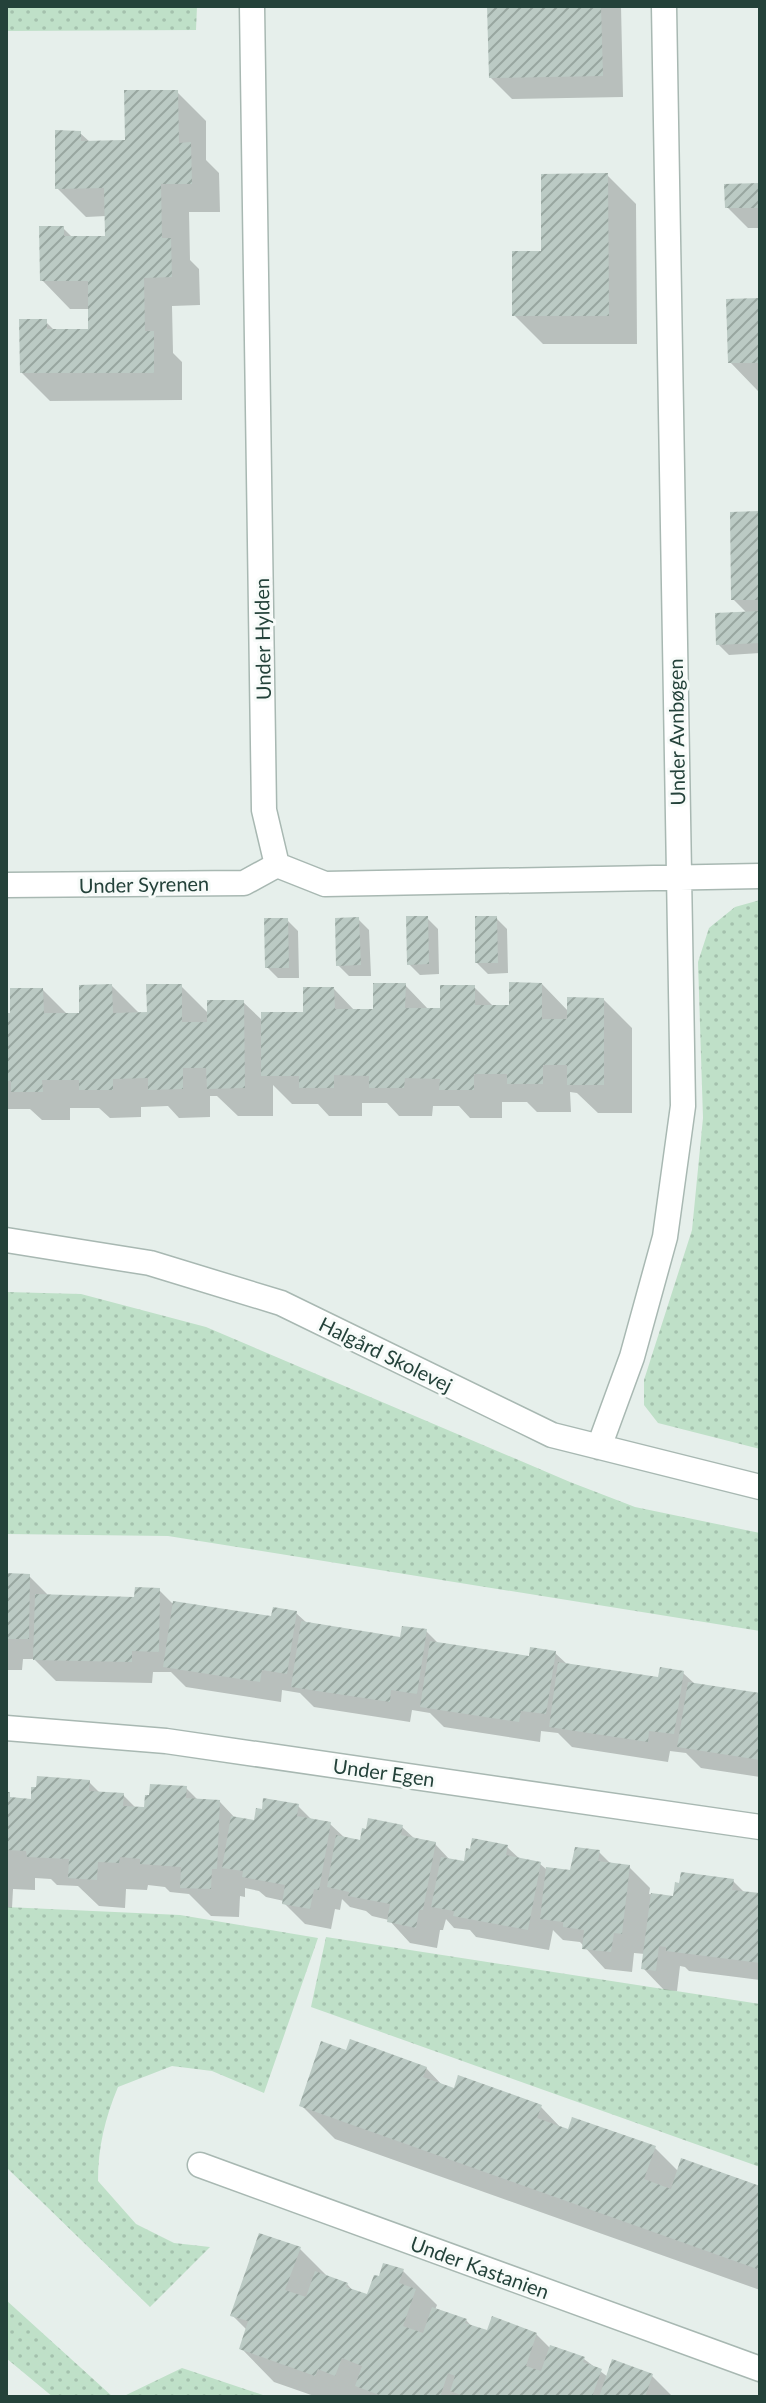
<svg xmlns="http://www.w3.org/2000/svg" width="766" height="2403" viewBox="0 0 766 2403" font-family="Lato,sans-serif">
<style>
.grass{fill:url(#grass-dots)}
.shadow{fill:#0003}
.building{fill:url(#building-hatch)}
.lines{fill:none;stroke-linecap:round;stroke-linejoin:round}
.minor-casing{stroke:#a8b8b2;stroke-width:27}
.minor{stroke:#fff;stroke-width:24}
.labels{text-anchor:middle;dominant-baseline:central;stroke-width:6;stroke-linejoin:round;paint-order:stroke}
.street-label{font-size:20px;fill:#24423a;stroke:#f7fbf9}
</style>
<defs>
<pattern id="grass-dots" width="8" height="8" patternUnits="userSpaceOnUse" patternTransform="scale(2)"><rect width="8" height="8" fill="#bfe0c8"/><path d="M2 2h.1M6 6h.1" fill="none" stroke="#a4c1ad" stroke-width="1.8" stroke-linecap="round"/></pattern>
<pattern id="building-hatch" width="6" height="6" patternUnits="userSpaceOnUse" patternTransform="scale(2)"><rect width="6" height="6" fill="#bbcac4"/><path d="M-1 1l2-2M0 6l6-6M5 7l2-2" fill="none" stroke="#98a6a0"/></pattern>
</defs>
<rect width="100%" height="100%" fill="#e6efeb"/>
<path class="grass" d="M6,6H197L196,30L6,31Z
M760,900V1449L658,1423L644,1405V1380L692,1230L703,1118L698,962L709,928L735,907Z
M6,1292L81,1294L206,1327L570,1482L635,1507L760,1533V1631L168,1536L6,1534Z
M6,1907L180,1915L318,1938L264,2093L212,2071L172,2066L118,2087C105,2118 98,2147 98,2181L136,2224L174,2243L210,2247L150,2307L6,2167Z
M326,1937L760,2004V2167L311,2007Z
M6,2300L113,2397H53L6,2358Z
M182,2368L269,2397H122Z"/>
<path class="shadow" d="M489,6H621L623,97L512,99L491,78Z
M177,92L206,121V160L219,173L220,212H189L190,260L199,269L200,305L172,306L173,353L182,362V400L50,401L22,373L46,322L55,331H90V309H70L42,280L63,228L73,238H107L106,216L86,217L57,188L80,133L91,143L127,142Z
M607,175L636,204L637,344H543L514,315L543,253Z
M760,185V228H748L727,207Z
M760,300V391H758L730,362Z
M760,513V653L729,655L718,644L747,613L733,599Z
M427,918L438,929L439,974L420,975L409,964Z
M496,918L507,929L508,973L488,974L477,963Z
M358,919L369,930L371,976H349L338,965Z
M287,920L298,931L299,978H278L267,967Z
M542,984L569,1012L604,1000L632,1028V1113H598L577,1093L570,1092L571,1112H537L527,1102H502V1118H470L459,1106H433L432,1116H399L387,1103H362V1116H329L318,1104H292L273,1085V1116H238L217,1096H210V1117L179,1118L168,1106L141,1107V1117L110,1118L99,1108H70V1120H42L30,1109H6V1015H12L43,990L68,1015H81L112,986L140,1014H149L181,986L209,1014L243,1002L263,1021L305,1014L334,989L355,1011H375L405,985L429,1010H442L474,987L494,1007H511Z
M29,1576L50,1597L136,1599L159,1590L172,1603L273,1618L296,1613L308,1624L402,1639L426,1631L439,1644L531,1658L555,1653L568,1665L660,1679L683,1673L696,1685L760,1695V1777L701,1768L686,1753L670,1751L668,1762L572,1747L558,1733L541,1731L540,1742L444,1727L430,1713L412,1710L410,1722L314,1707L300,1693L282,1690L281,1702L186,1687L171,1672H153L152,1683L56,1681L34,1659H23L22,1670H6V1584Z
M89,1782L101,1794L123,1795L136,1808L146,1809L186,1788L199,1801L220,1802L236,1819L255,1823L298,1806L312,1820L330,1824L346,1839L361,1842L402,1827L416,1840L435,1844L451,1861L465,1863L507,1847L521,1860L540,1864L546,1869L571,1873L599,1852L612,1865L629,1867L650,1888L649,1894L675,1898L733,1881L746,1894L760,1895V1980L689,1971L685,1967L680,1966L677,1991L664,1990L643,1968L645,1954L634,1953L632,1972L605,1969L580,1942L563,1940L553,1930L549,1950L476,1937L470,1930L454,1928L446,1919L443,1930H440L437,1948L410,1943L389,1920L372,1916L366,1911L350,1907L342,1899L340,1910L335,1909L331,1929L305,1924L284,1903V1901L266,1897L259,1891L245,1888V1897L240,1896L239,1917L211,1916L189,1894L170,1892L165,1887L148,1885L147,1890L126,1889L125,1908L99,1906L78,1886L57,1885L51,1879L35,1878V1890L13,1889L12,1908L6,1907V1794L14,1800L33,1801Z
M347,2052L426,2068L444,2087L541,2107L562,2129L655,2148L679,2172L760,2189V2290L335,2139L301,2105Z
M300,2249L329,2278L347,2284L354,2292L369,2297L403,2271L437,2305L435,2310L466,2320L473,2328L488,2333L536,2334L551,2349L584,2359L608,2377L652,2376L673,2397H317L274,2382L241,2348L247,2330L232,2315Z"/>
<path class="building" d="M487,6H601L603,76L489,78Z
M124,90H178L179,143L191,142L192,184H161L162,238H171L172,277L144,278L145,331H154V373H20L19,319H47V329H88V281H40L39,226H64V236H105L104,188L55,189V130L81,131V141L125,140Z
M608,173L609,316H512V251H541V174Z
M760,183V208H725L724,184Z
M760,298V363H728L726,299Z
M760,511V600H731L730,512Z
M760,611V643L716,645L715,613Z
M406,916H428L429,964L407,965Z
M475,916H497L498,963H475Z
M359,917L361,965L336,966L335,918Z
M264,918H288L289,968H265Z
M509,982L542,983V1019H567V997L604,998V1085H567V1065H543V1084H507V1074H474V1090H439L440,1079L405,1078L404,1088H369V1076L334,1075V1088H299V1076H261V1012H303V987H334L335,1009H373V983H406L405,1008H440V985H475V1005H509Z
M112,984L113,1013L147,1012L146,984H182V1022H207V1000H244L245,1088L207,1089L206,1068H183V1089L148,1090V1078L113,1079V1090H79V1080H42L43,1092H11V1081H6V1013H10V988H43L44,1013H79V985Z
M6,1573L30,1574L29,1639H6Z
M135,1587L160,1588L159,1652L132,1651V1662L33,1660L35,1594L134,1597Z
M173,1601L271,1616L273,1607L297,1611L287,1674L262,1670L260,1682L163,1667Z
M301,1621L400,1637L402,1626L427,1629L417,1694L391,1690L390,1702L291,1687Z
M430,1641L529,1656L530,1647L556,1651L546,1714L521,1711L519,1722L420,1707Z
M558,1662L658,1677L660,1667L684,1671L674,1734L649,1731L648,1742L549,1727Z
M688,1682L760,1693V1760L677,1747Z
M37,1776L90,1780L89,1791L124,1793L123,1806L144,1807L145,1795H149L150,1784L187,1786L186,1798L220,1800L217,1869H212L211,1889L180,1888L181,1867L140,1864V1859L120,1857L119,1863L98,1862L97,1880L68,1878L69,1859L27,1857L26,1851L6,1850V1792H10V1797L31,1799V1787H36Z
M263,1798L299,1804L297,1816L331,1822L319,1890L314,1889L310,1909L282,1904L285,1885L242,1877L243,1871L222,1868L231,1816L254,1820L256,1808L262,1809Z
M368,1818L403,1825L401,1835L436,1842L423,1910H419L416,1928L387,1922L390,1904L348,1896L349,1892L327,1887L336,1835L360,1840L362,1828L366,1829Z
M472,1838L508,1845L506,1855L541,1862L528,1930L453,1916L454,1911L431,1907L441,1857L464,1861L466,1848L470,1849Z
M575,1847L600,1850L598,1861L630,1865L622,1934L614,1933L611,1952L582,1949L584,1930L563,1927V1922L540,1919L546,1867L570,1870Z
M681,1872L734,1879L732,1890L760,1893V1963L666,1951V1947L659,1946L656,1971L641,1969L651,1893L673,1896L675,1882L679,1883Z
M350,2039L427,2067L423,2077L454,2088L458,2075L542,2105L537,2118L568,2129L572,2117L656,2146L644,2179L671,2189L681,2158L760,2186V2270L299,2106L321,2041L346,2050Z
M259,2233L301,2247L285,2290L306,2297L315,2271L348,2283L346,2287L367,2294L374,2275L379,2276L383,2263L404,2269L399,2283L416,2289L403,2326L423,2333L432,2307L467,2319L465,2323L487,2330L492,2316L537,2333L526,2366L541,2371L550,2345L585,2357L583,2362L602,2369L592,2397H466L450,2391L455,2376L448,2373L440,2397H385L355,2386L362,2366L342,2358L335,2376L318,2369L315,2376L239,2349L248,2321L230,2316Z
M612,2359L653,2374L645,2397H599Z"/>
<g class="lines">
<defs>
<path id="minor" d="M252,6L264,810L277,865L325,884L760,876
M6,885L244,883L277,865
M6,1240L150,1263L281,1303L552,1435L760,1487
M599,1447L632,1357L665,1237L683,1106L664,6
M6,1728L166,1741L760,1827
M200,2165L760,2369"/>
</defs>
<use href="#minor" class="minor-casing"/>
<use href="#minor" class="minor"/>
</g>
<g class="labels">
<g class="street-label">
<text transform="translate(262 639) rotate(-91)">Under Hylden</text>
<text transform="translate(676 732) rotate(-91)">Under Avnbøgen</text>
<text transform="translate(144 884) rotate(-1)">Under Syrenen</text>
<text transform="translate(386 1354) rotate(26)">Halgård Skolevej</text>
<text transform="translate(384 1772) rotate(8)">Under Egen</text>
<text transform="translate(480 2267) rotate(20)">Under Kastanien</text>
</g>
</g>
<rect width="766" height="2403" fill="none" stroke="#24423a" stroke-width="16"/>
</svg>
